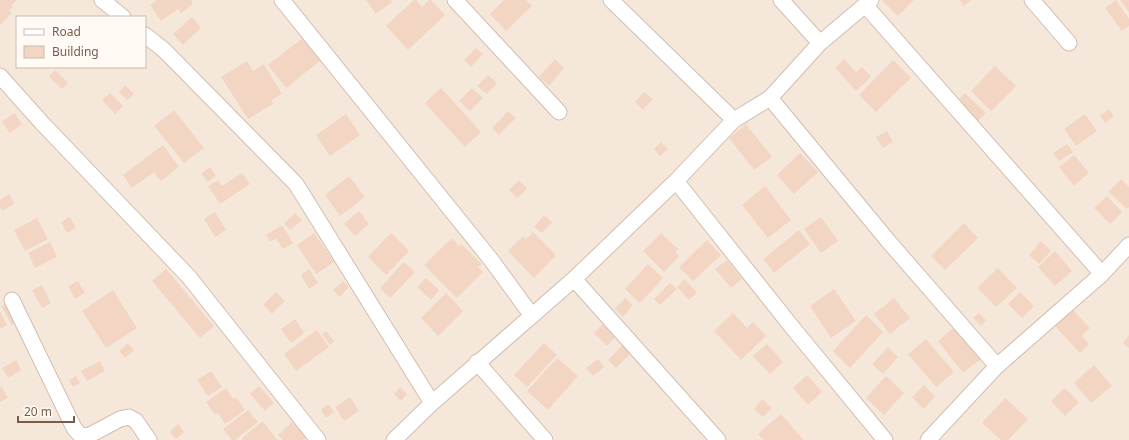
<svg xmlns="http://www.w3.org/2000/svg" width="1129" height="440" viewBox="0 0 1129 440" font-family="'Noto Sans',sans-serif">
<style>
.residential{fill:#f5e8da;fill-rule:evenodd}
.building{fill:#f3d5c3}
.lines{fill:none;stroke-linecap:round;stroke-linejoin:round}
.minor-casing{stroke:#d1beb0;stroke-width:17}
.minor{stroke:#fff;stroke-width:15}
</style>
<rect width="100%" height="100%" fill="#fdf6ec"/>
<path class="residential" d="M0,0H1129V440H0ZM17,17H145V67H17Z"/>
<path class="building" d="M0,0H17L11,6L13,7L9,10L12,13L0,25Z
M157,0H191L193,4L181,13L178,9L161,21L150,5Z
M366,0H391L392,2L376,14Z
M414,0H416L422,7L429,0H431L445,15L408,50L386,26Z
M504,0H526L532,6L506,31L490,14Z
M882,0H914L898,16Z
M960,0H971L964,6Z
M1116,0L1129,19V26L1122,31L1105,8Z
M1120,0H1129V12Z
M192,17L201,28L183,45L173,34Z
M304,37L321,60L286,88L268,65Z
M476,48L483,54L471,67L464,60Z
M555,59L564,68L549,86L539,77Z
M844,59L856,72L862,67L871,77L856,91L835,68Z
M893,60L911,78L876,112L859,95Z
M247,61L253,71L264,64L282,94L272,100L273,104L248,119L221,77Z
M995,66L1016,86L991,111L971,91Z
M55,70L68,83L62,89L49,77Z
M488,75L497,83L487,94L477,86Z
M125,85L134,94L127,100L119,92Z
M441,88L481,132L465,147L425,103Z
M472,88L483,98L470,111L459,101Z
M644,92L653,99L643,110L635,102Z
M110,93L123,106L115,114L102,100Z
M965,93L986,113L974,125L953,105Z
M1109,109L1114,116L1105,123L1100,116Z
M174,110L204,148L184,163L154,126Z
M508,111L516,118L499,135L492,128Z
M14,113L22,124L10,133L2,122Z
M346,114L360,135L330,156L316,135Z
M1085,114L1097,131L1076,146L1064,129Z
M746,124L772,157L754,170L729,138Z
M887,131L893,142L883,148L876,137Z
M661,142L668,149L660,156L654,149Z
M1067,144L1073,152L1059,161L1053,153Z
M163,145L179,167L161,181L154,172L132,188L123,175Z
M800,153L818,172L794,194L777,175Z
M1074,155L1089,173L1074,186L1059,167Z
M210,167L216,176L208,182L201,174Z
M242,173L250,184L220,204L208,186L218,180L222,186Z
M349,176L365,197L340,216L325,195Z
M1121,179L1129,187V207L1127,209L1109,192Z
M519,180L527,189L517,198L509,190Z
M765,186L791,220L768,238L742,205Z
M9,194L14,204L2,211L0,207V200Z
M1107,196L1122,212L1110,224L1094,208Z
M359,211L369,224L355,236L344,224Z
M215,212L226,230L215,237L204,219Z
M295,213L302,220L290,230L284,223Z
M544,215L552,222L542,233L534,227Z
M70,217L76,228L67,233L61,222Z
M821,217L838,241L821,253L804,229Z
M37,218L48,239L25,251L14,230Z
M964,223L978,238L945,270L931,256Z
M282,225L293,243L283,249L276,238L270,242L266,235Z
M799,230L810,244L774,273L763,259Z
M533,232L556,255L534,278L508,251L523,236L526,239Z
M314,233L334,262L316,274L297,245Z
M391,233L409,251L386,275L368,257Z
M661,233L678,249L675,252L679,256L664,272L643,251Z
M452,238L459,246L461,244L482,264L478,267L483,272L457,298L424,265Z
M707,240L721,255L693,281L679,267Z
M1041,241L1051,251L1039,264L1029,255Z
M50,242L57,257L35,268L28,253Z
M1055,251L1072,271L1055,286L1038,267Z
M727,260L742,279L731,288L715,269Z
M404,262L415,272L390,298L380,288Z
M648,264L663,278L640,303L625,289Z
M998,268L1017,288L996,307L977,288Z
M166,269L214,326L200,338L152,281Z
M309,269L318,283L309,289L301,275Z
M426,278L439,290L431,300L417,287Z
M685,279L697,293L689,300L677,287Z
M78,281L85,293L75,299L68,286Z
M343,281L349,287L339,297L333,290Z
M670,283L677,289L660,305L654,299Z
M42,285L51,303L42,308L32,290Z
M834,289L856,321L831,338L810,306Z
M113,290L137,328L106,348L82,311Z
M276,292L285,301L272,314L263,305Z
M1020,292L1034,306L1022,318L1008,304Z
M446,293L463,311L438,336L421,318Z
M625,298L633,305L623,317L615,309Z
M894,298L910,318L890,334L874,314Z
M7,303L18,321L12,325L1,306Z
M1070,307L1090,328L1082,336L1089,344L1080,353L1053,324Z
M0,311L7,325L0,329Z
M733,313L747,328L753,322L766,336L741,360L714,331Z
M979,313L986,320L981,326L973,318Z
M866,315L883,332L850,368L833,351Z
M295,319L304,333L291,343L281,329Z
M603,324L615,337L607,346L594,333Z
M956,326L982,358L963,373L938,341Z
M317,330L329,347L296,371L284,354Z
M326,331L334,341L330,345L322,334Z
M1129,335V348L1123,343Z
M926,339L954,372L936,387L908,354Z
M128,343L134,350L125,358L119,351Z
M544,343L557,355L527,387L514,375Z
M624,344L632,352L616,368L608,360Z
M767,344L783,362L770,374L753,356Z
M888,347L898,357L883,374L872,364Z
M557,358L578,376L548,410L527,391Z
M598,359L604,367L593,376L586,368Z
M16,360L21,370L8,378L2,368Z
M100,361L105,371L87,381L81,371Z
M1094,365L1112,386L1091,403L1074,383Z
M211,371L222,387L208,396L197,380Z
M807,375L822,392L808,405L793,388Z
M76,376L80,383L73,387L69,380Z
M886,376L904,393L884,415L866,398Z
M924,385L935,397L923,409L912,397Z
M259,386L274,403L265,411L250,394Z
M2,387L8,398L0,402V388Z
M400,387L407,394L401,401L394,394Z
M226,388L233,399L236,397L245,410L225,424L218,413L215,415L206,402Z
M1065,388L1079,402L1065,416L1051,401Z
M350,397L359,411L344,421L335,407Z
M1005,398L1028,419L1008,440H1001L982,423Z
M763,399L772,408L763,417L754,409Z
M328,404L334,412L326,418L321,410Z
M248,410L258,422L235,440H232L223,429Z
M781,414L803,439L802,440H764L758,434Z
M263,421L277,440H243L242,438Z
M292,422L307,437L304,440H283L278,435Z
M178,424L184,432L176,439L170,432Z"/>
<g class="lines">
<defs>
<path id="minor" d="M102,0L123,17
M282,0L492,261L532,316
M455,0L559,112
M611,0L734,120
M781,0L820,43
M1032,0L1069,43
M865,5L1102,274
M145,35L164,50L296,184L432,403
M0,76L42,123L189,277L318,440
M770,98L889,242L997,366
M676,181L792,327L885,440
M574,279L718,440
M12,300L74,428L80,435L88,436L120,419L129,417L136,421L149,440
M477,362L545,440
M394,440L432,403L574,279L676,181L734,120L770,98L820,43L871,0
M928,440L997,366L1102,274L1129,245"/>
</defs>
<use href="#minor" class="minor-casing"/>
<use href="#minor" class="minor"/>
</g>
<rect x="16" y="16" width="130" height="52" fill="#fffaf3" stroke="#cabbb1"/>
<rect x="24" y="29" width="20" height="6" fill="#ffffff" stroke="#cabbb1"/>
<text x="52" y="36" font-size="12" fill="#7a5c4d">Road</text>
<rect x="24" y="46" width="20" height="12" fill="#f3d5c3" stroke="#cabbb1"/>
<text x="52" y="56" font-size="12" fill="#7a5c4d">Building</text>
<path d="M18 416v6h56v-6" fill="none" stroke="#7a5c4d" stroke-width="2"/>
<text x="24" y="416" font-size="12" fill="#7a5c4d" stroke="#fffaf3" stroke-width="3" paint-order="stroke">20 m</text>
</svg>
